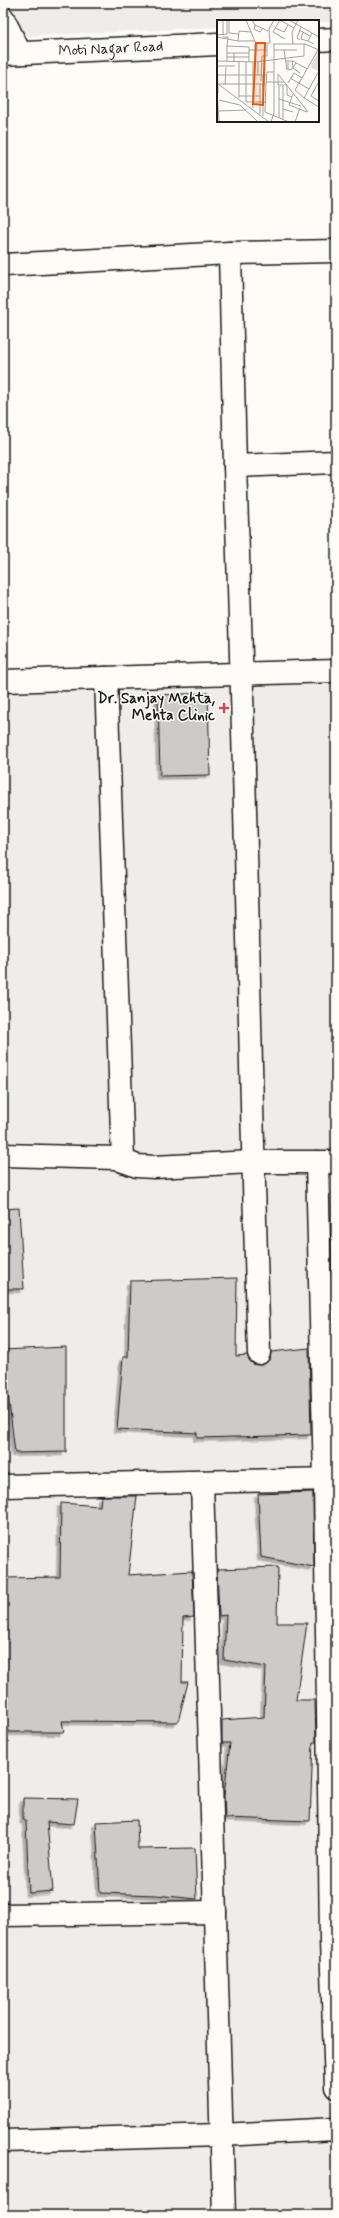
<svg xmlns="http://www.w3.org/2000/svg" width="339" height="2218" viewBox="0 0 339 2218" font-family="Mynerve,sans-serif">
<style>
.built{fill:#eeede9}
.building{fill:#cccbc8;stroke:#1c1c1c;filter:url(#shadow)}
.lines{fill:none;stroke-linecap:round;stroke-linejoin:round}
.minor-casing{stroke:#1c1c1c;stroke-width:25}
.minor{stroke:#fdfcf7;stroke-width:22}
.poi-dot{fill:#d1495b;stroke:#fdfcf7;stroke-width:1.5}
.labels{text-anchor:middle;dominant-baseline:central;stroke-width:3;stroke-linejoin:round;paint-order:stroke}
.street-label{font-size:15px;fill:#1c1c1c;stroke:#fdfcf7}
.poi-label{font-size:15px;font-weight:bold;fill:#1c1c1c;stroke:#fdfcf7;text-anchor:end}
.inset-road{fill:none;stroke:#a3a29f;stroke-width:1}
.view{fill:#e8590c;fill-opacity:0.15;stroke:#e8590c;stroke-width:2}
.inset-edge{fill:none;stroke:#1c1c1c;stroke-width:2}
</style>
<defs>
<filter id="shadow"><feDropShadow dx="-3.5" dy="3.5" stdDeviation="0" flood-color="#0004"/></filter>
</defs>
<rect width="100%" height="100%" fill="#fdfcf7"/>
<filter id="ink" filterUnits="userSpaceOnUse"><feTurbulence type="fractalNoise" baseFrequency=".025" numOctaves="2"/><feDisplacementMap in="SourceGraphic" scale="8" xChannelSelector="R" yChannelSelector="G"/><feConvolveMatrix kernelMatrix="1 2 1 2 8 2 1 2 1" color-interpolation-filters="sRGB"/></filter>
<g filter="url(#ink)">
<path class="built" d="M3,3H336V22L218,21V27L3,37Z
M336,682V2215H3V687Z"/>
<path class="building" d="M208,693L210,775L160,776L158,695Z
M19,1208L24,1289H3V1209Z
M237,1278L236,1356L247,1355L253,1364L260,1365L270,1359L271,1352L309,1348L311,1435L197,1438V1433L117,1429L123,1357H128L130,1281Z
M66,1347V1452L15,1453L3,1350Z
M313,1492L314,1567L261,1557L258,1494Z
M101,1496H137L128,1575L192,1571L194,1617L183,1618L182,1682H188L178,1722L62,1721L64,1732H3V1578L60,1577L61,1503L100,1506Z
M278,1567L277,1623H307L296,1700H315L316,1742H313L310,1821L225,1818L224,1796L230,1743H222V1720L264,1717L266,1667L224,1660L226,1615L219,1616L217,1569Z
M23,1798L78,1799L74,1824L47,1822L53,1891L29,1893L26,1821L23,1820Z
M137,1820L138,1849L195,1848L197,1899L156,1895L100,1893L96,1822Z"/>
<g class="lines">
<defs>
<g id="minor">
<path d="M3,18L20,53"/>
<path d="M318,40L336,39"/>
<path id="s1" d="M3,54L218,44"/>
<path d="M230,253L235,466"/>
<path d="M3,265L230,253L336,251"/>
<path d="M106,678L123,1161"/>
<path d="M3,681L336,671"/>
<path d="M3,1155L116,1158L137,1166L154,1167L252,1162H336"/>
<path d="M317,1162L325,1479L331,1940L336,2087"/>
<path d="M259,1353C249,1057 246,761 235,466L336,462"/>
<path d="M202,1482L224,2215"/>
<path d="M3,1486L336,1479"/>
<path d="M3,1915L215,1912"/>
<path d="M3,2141L221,2135L336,2129"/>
</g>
</defs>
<use href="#minor" class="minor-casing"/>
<use href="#minor" class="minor"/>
</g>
</g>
<path class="poi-dot" d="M222 702h4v4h4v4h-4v4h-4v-4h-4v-4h4z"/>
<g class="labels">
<g class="street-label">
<text stroke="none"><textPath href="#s1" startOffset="108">Moti Nagar Road</textPath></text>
</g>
<g class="poi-label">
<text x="215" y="699">Dr. Sanjay Mehta,<tspan x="215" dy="17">Mehta Clinic</tspan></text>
</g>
</g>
<g transform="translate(217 20)">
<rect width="102" height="102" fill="#fdfcf7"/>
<path d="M101,32L102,49L101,51L93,47Z" fill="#e0dfdb"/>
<path class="inset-road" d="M6,0V15M12,0V13L22,14M29,0L39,24M35,0L38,5L51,11M72,0L102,17M38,5L37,9L43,12L46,8M58,8L67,12L71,5M82,10L93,16M86,12L84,19L91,21M95,13L91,21L97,24M0,15L10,14V0M0,17L21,21L22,11L34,12M6,17H11L10,26M68,19L56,12L63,0L77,8M83,20L80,18L84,7M21,21H38M53,23L52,9L57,0M56,24H88L102,30M76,24L75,12L81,0M32,30H50M57,30H80M67,30L70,50M0,31L1,73M10,33V26L32,27V33M10,37H32M0,41L38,42V24L53,23M10,41V33H17M69,41H76L90,49M71,41V50L75,49L79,43M75,41L76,48L83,53M17,42V33H32V42M38,42L87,36V24M41,42V55M1,46H18M102,51L87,78L102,87M1,55H49M46,55V82H49M73,58L92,69M44,61L45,36H50V24M49,62H67M71,63L77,53L85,58M101,63L94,76L102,81M1,64H49L50,52H57V24M1,64L52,102M8,65L9,47M70,65H61V54L91,92M70,66V75L75,77M0,71L2,102M76,74L72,85L90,92M22,76H43M22,78V42M87,78L78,70L101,30M62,79L84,86M2,80L23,85L41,102M29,82V42M29,82H46V96M36,88V42M66,89V66M2,91L29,90M48,92L49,64M48,92L72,102M43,94V64M62,98V66M66,99V89L76,92M54,102L57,93V52M78,102L83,88"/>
<path class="view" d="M39,23H48L46,85L36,84Z"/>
<rect width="102" height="102" class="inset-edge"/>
</g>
<rect width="339" height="2218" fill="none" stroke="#fdfcf7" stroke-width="16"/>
<rect x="8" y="8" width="323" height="2202" fill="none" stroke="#1c1c1c" stroke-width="1.5" filter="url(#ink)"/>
</svg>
